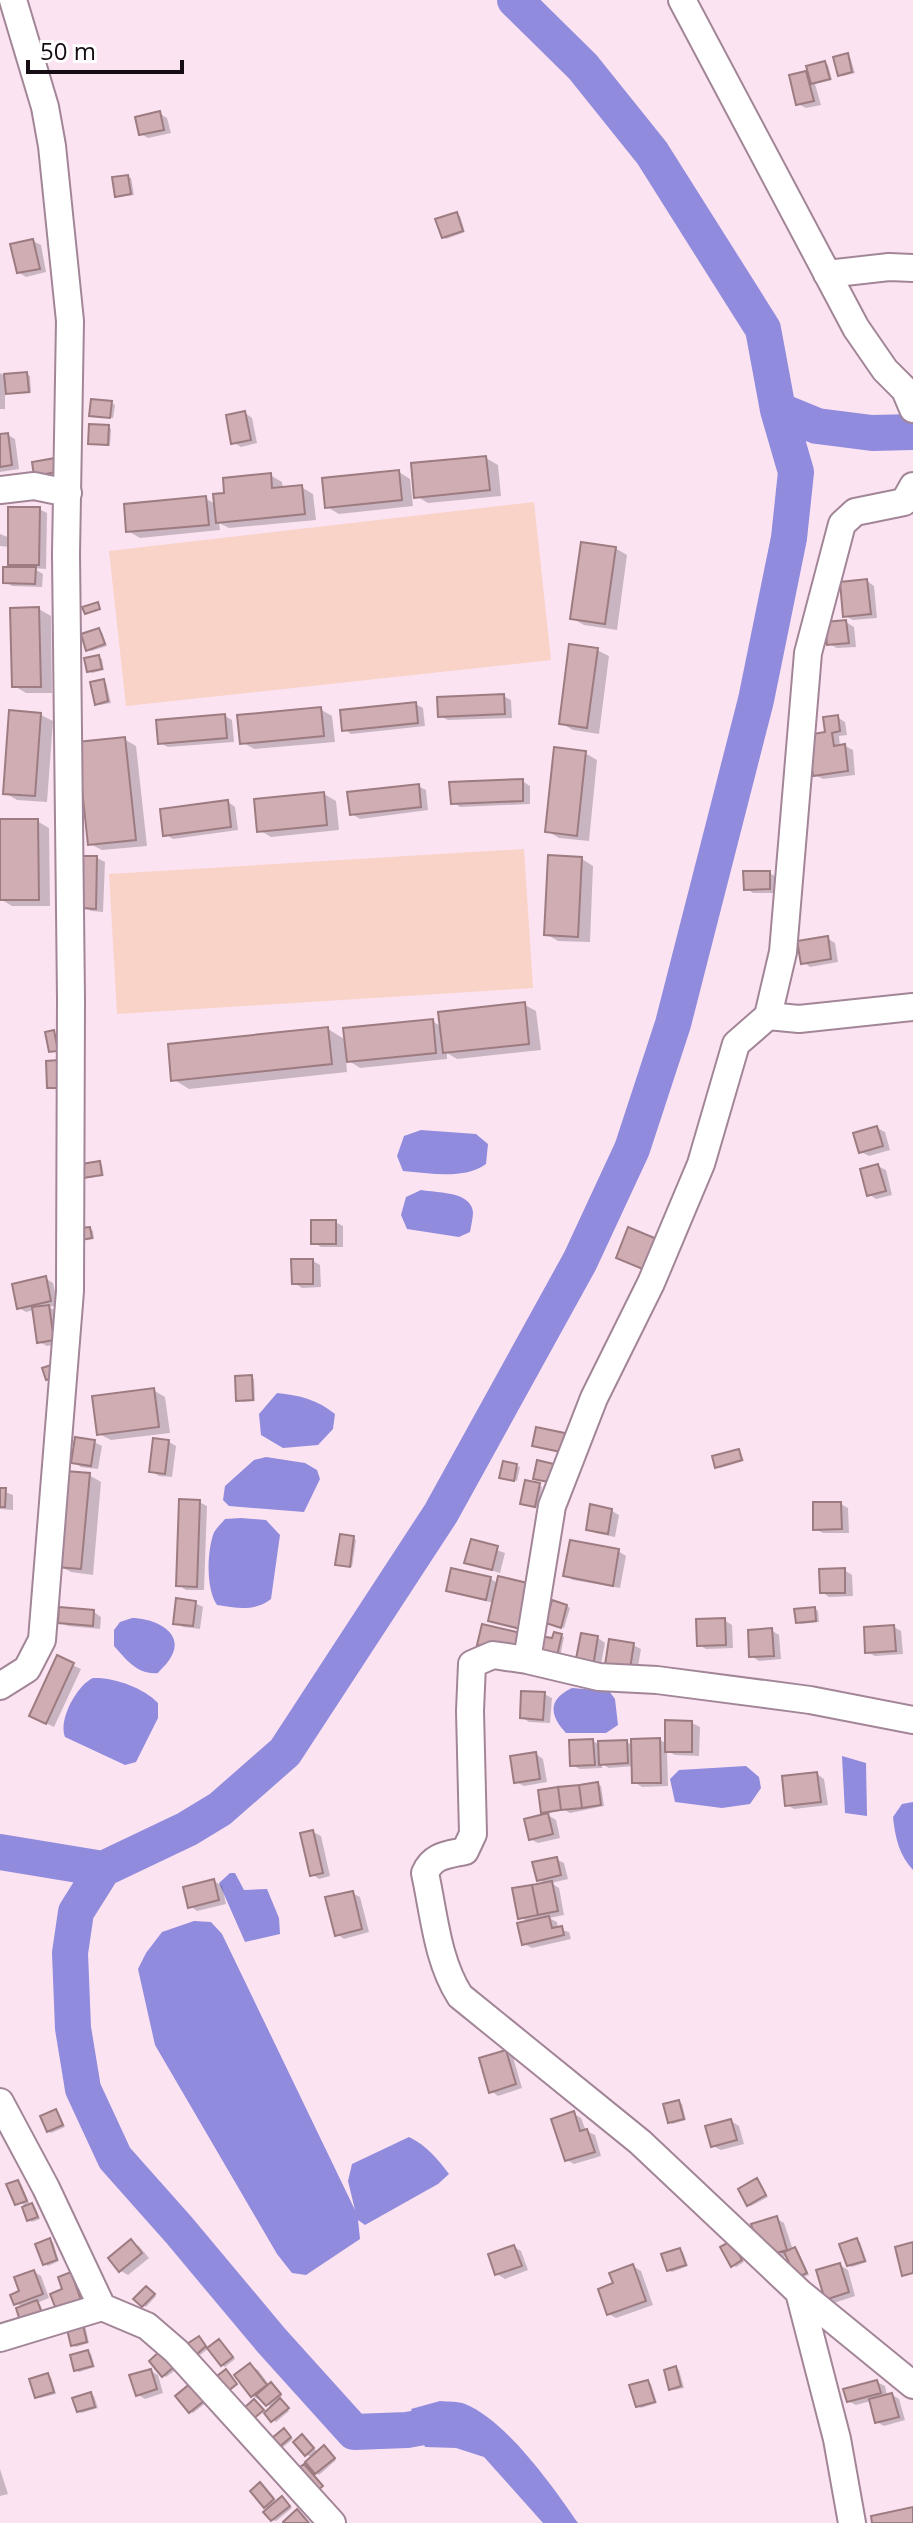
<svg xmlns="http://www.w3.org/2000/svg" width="913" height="2523" viewBox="0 0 913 2523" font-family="'Open Sans',sans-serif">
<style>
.green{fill:#f9d2c8}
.water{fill:#908bdc}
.shadow{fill:#0003}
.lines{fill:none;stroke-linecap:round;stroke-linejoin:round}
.river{stroke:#908bdc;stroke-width:36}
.building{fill:#d0adb2;stroke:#9d7c81;stroke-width:2}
.minor-casing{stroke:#a28698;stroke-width:30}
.minor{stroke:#fff;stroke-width:26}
</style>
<rect width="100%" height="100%" fill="#fce3f2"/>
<path class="green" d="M534,502L551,660L126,706L109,551Z
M524,849L533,988L117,1014L109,874Z"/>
<path class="water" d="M421,1130L476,1134L488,1144L486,1164C464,1180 430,1173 403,1171L397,1156L404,1136Z
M421,1190C437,1193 471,1191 473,1212C473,1218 471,1226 470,1232L459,1237L407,1229L401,1215L406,1197Z
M277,1393C299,1395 318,1400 335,1414L333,1429L318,1445L283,1448L261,1435L259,1414Z
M266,1457L305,1463L317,1470L320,1479L304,1512L229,1506L223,1500L225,1486L254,1460Z
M241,1518L266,1520L280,1535L271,1599C254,1612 237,1608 217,1605C206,1589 207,1554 213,1535C215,1529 221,1524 225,1519Z
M132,1618C152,1618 186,1631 171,1657C168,1663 162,1668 158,1673C137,1675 127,1660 114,1646V1630L120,1622Z
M93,1678C114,1677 144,1688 158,1703V1718L136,1762L125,1765L65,1737C58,1720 77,1685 93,1678Z
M572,1688L609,1691L615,1699L618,1725L606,1733H566C549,1715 548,1699 572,1688Z
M842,1756L866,1763L867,1816L845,1813Z
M746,1766L759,1777L761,1788L750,1804L722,1808L675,1802L670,1779L679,1770Z
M913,1802V1870C899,1855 895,1837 893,1817L902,1804Z
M230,1873H235L244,1890L267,1889L279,1918L280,1934L245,1942L219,1883Z
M194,1921L211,1922L222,1934L355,2210L348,2181L352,2164L409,2137C427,2146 437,2158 449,2174L438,2184L365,2225L358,2220L360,2239L306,2275L292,2273L277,2254L155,2045L138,1969L146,1953L162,1932Z
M440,2401C448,2402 458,2401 465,2404C507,2421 553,2487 578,2523H543L484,2457L456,2448L425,2447L411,2409Z"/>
<path class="shadow" d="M847,55L850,57L855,73L843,76L840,74Z
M825,63L828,65L832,80L815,84L821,105L806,108L798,104L806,73L811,76Z
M159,113L167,118L171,133L148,138L141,134Z
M128,177L131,178L134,195L120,197L117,195Z
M457,214L460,216L465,232L446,239L443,237Z
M33,241L41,245L46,272L26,277L18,272Z
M0,373L5,376L26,374L30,376L31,393L11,394L5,391V409H0Z
M112,403L115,405L113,418L94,416Z
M245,413L252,418L257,443L241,447L233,442Z
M108,427L111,429L110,446L90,443Z
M8,435L15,439L19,469L0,472V436Z
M486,458L498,465L501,496L428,503L416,496Z
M399,472L410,479L413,506L339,514L327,507Z
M270,475L282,482L283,489L301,487L313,494L316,520L229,528L219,523L220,530L140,538L128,531L206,499L216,504L226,495Z
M39,509L47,513L46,569L33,568L43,574L42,587L12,586L5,582L20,569L10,564V547L0,546V534L10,538Z
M615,548L627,555L617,630L584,625L572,618Z
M867,581L874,586L877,618L853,620L845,616Z
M39,609L51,616L52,693H26L14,686Z
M846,622L854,627L856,647L837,648L829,644Z
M99,630L102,632L107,646L91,651L88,649Z
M597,650L609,656L599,734L573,730L561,723Z
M99,657L102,659L104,670L92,673L89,671Z
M103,681L106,683L111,703L100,705L96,704Z
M503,696L511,700L512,718L448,720L440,716Z
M415,704L423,708L425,726L351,734L344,729Z
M320,709L332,716L335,742L254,749L242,742Z
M41,715L53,721L47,802L17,800L5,793Z
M225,716L232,720L234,742L168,747L160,743Z
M837,717L845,722L847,735L839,736L840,747L845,746L853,750L855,775L823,779L815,775L827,734Z
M124,739L136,746L147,846L102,850L90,844Z
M585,753L597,760L589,841L559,838L547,831Z
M522,781L530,786V804L460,807L453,802Z
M418,786L426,790L428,810L360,819L352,814Z
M324,794L336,801L339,830L271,837L259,830Z
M228,802L235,807L238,830L173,839L165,834Z
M0,821H37L49,828L50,906H12L0,899Z
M97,858L105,862L103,912L91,911L84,907Z
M582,859L593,866L590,942L558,941L546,934Z
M769,873L777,877V893H753L746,888Z
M827,938L835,943L838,962L810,967L803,962Z
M525,1005L536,1011L541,1050L457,1059L447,1053V1059L360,1068L346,1059L347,1072L189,1089L173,1079L328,1029L346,1040L432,1021L442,1027Z
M877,1128L885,1132L890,1150L869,1156L861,1152Z
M99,1163L102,1165L104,1176L88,1178L85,1177Z
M878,1166L886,1170L892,1195L876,1199L869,1194Z
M335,1222L343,1226V1247H321L313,1242Z
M90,1229L93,1231L94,1239L86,1240L83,1238Z
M313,1261L320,1265L321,1287L302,1288L294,1283Z
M45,1278L53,1283L58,1305L49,1307L56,1311L60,1344L47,1346L39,1342L34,1310L26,1312L19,1308Z
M251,1377L254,1379L255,1401L242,1402L238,1400Z
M153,1390L165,1397L170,1433L111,1440L99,1434Z
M94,1442L102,1446L98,1469L81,1467L74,1462Z
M169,1442L176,1446L172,1477L159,1476L151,1471Z
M738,1451L741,1453L744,1461L720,1468L717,1466Z
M517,1466L520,1467L517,1481L505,1478Z
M89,1475L101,1482L93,1575L71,1572L59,1566Z
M539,1485L542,1487L538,1508L525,1505Z
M0,1490L13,1495V1510L0,1509Z
M199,1502L207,1506L204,1590H186L178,1585Z
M841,1504L848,1508L849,1533H823L815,1529Z
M612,1511L619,1515L615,1537L595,1533L588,1529Z
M353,1538L356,1540L352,1567L340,1566Z
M472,1541L505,1553L500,1573L466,1562Z
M618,1551L626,1556L620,1588L573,1580L565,1575Z
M452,1570L491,1579L499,1584L533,1633L498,1624L491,1620L494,1603L456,1594L448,1590Z
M844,1570L852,1575L853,1596L829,1597L822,1592Z
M195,1603L203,1607L200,1629L183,1627L175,1623Z
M567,1606L570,1608L564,1628L551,1624Z
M815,1609L818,1611L819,1622L801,1624L797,1622Z
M94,1612L101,1617L100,1629L68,1626L60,1622Z
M724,1620L732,1625L733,1648L706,1649L699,1645Z
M894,1627L901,1631L903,1654L875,1656L867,1652Z
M771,1630L779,1635L781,1659L759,1661L751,1656Z
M583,1635L598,1638L605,1643L600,1670L585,1667Z
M561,1636L564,1637L560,1657L542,1652Z
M633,1645L641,1649L637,1672L607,1664Z
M58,1658L81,1669L54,1727L39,1720Z
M544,1694L552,1698L550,1723L529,1722L522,1717Z
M692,1723L700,1727L699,1756L675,1755L667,1751L668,1786L642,1787L634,1782V1766L609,1768L602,1764V1768L580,1769L572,1765L593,1741L600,1745L627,1742L633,1746L660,1740L667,1744Z
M536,1754L543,1759L547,1782L524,1786L516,1782Z
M817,1774L824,1779L828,1805L794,1809L787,1805Z
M598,1784L601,1786L604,1806L570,1813L563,1809L546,1814L543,1812Z
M548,1815L556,1820L560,1838L538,1843L530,1839Z
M313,1832L321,1836L330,1876L319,1879L312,1874Z
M556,1859L564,1863L568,1879L551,1883L559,1888L564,1915L549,1918L557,1922L558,1929L569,1932L571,1939L532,1948L524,1944L529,1922L520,1917L546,1884L539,1880Z
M214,1881L222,1886L226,1904L197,1911L190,1906Z
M352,1893L360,1897L369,1932L344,1939L337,1934Z
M505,2053L513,2057L522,2088L498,2096L491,2091Z
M679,2102L682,2104L686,2120L672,2124L669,2122Z
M56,2111L59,2113L65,2127L51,2133L48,2131Z
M574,2114L581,2118L586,2131L595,2135L601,2156L574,2164L567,2160Z
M731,2121L739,2126L744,2144L721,2150L713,2146Z
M757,2180L768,2197L751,2206L748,2205Z
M18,2182L21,2184L30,2205L35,2207L40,2219L32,2222L29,2220L23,2204H16Z
M777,2219L784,2223L793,2250L798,2251L809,2275L800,2278L788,2256L778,2258L770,2250Z
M49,2241L53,2242L59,2261L48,2266L45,2264Z
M857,2241L860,2242L867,2262L852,2267L848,2265Z
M131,2242L139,2246L149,2258L128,2275L121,2271Z
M735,2245L744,2262L736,2267L733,2265Z
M514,2247L521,2251L528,2270L505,2279L497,2274Z
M680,2250L683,2252L688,2266L672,2272L668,2270Z
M840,2265L848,2270L855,2296L834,2303L826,2298Z
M633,2266L641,2271L653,2305L616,2318L609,2314L616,2284Z
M34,2272L41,2276L49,2298L37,2303L40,2304L45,2317L15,2303Z
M71,2274L78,2279L88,2304L65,2312Z
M149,2290L156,2296L146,2307L143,2305Z
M85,2325L89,2343L76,2347L73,2345L68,2327Z
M199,2338L208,2349L200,2355L197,2353Z
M220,2341L235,2359L225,2367L222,2365Z
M88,2352L91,2354L95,2367L79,2372L76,2370Z
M161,2352L177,2369L166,2377L163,2375Z
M250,2366L258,2370L270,2386L275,2387L282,2396L278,2399L289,2411L276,2422L266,2413L272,2408L262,2399L260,2400L252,2396Z
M676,2369L679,2370L684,2388L674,2390L671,2388Z
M150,2371L158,2375L163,2393L145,2399L137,2394Z
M48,2376L51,2377L56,2394L40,2398L36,2397Z
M648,2382L651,2384L657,2403L641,2408L638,2406Z
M877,2382L885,2386L887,2396L892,2395L899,2399L905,2420L884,2426L877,2422L871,2401L856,2405L848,2401Z
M191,2385L207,2402L193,2413L190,2411Z
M91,2395L94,2396L98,2408L81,2413L78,2411Z
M287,2432L293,2439L282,2448L279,2446Z
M306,2438L318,2453L327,2450L336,2460L319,2475L316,2472L312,2458L306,2454Z
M0,2469L8,2494L0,2496Z
M261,2484L277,2503L285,2501L292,2508L276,2521L272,2520L270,2509L265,2507Z"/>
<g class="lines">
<path class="river" d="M778,410L817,426L872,433L913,432
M0,1852L103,1869L187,1829L220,1809L285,1752L441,1513L580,1261L632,1149L673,1024L756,700L789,538L796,472L778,410L763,329L652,153L583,67L515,0
M103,1869L76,1912L70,1953L73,2028L83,2089L115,2158L179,2230L271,2340L354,2432L407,2430L446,2423L467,2426"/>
</g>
<path class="building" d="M848,53L852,72L838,76L833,57Z
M825,61L830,79L811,84L806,66Z
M806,71L814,101L796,105L789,75Z
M160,111L164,130L139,135L135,117Z
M128,175L131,194L115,197L112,177Z
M457,212L463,231L442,238L435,219Z
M33,239L40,269L17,273L10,244Z
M27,372L29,392L6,394L4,374Z
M91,399L112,401L110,418L89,416Z
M245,411L251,440L231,444L226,415Z
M89,424L109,425L108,445L88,444Z
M8,433L12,465L0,467V434Z
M486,456L490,490L414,498L411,463Z
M55,458L57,472L34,476L32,462Z
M399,470L402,500L325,508L322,478Z
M271,473L272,488L302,485L305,514L216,523L213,494L224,493L223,478Z
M206,496L209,525L126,532L124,504Z
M8,507H40L39,565H8Z
M581,542L616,547L605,624L570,619Z
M3,567H36L35,584L3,583Z
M867,579L871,614L843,617L840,582Z
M98,602L100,609L85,614L82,607Z
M39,607L41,687H12L10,608Z
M846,620L849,643L827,645L825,622Z
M99,628L105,644L86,651L81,634Z
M569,644L598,648L587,728L559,724Z
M99,655L102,669L87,672L84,658Z
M104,679L108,701L95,705L90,682Z
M504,694L505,714L438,717L437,697Z
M416,702L418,723L342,731L340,710Z
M321,707L324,736L240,744L237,715Z
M9,710L41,713L35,796L3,794Z
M225,714L227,738L158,744L156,720Z
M838,715L840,731L832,733L834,746L845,744L848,771L813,776L807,735L825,732L823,717Z
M125,737L136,840L88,845L77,742Z
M554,747L586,751L577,836L545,832Z
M523,779V801L451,804L449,782Z
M419,784L421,807L350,815L347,792Z
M324,792L327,825L257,832L254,799Z
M228,800L231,827L163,836L160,809Z
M0,819H38L39,900H0Z
M548,855L582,857L578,937L544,935Z
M83,856H97L96,909L81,908Z
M743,871H770V889L744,890Z
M828,936L831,959L801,964L797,941Z
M525,1002L529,1044L443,1053L438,1012Z
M433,1019L436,1053L347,1062L343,1028Z
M328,1027L332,1064L171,1081L168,1044Z
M54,1030L58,1051L49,1052L45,1032Z
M59,1060L61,1088H47L46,1061Z
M877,1126L883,1146L859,1153L853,1133Z
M100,1161L102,1175L83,1178L81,1164Z
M878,1164L886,1191L867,1196L860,1169Z
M311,1220H336V1244H311Z
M90,1227L92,1238L81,1240L80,1228Z
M628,1227L657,1239L645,1270L616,1258Z
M291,1259H313V1284H292Z
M46,1276L51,1301L17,1309L12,1284Z
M49,1305L54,1340L37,1343L32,1307Z
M51,1365L54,1378L46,1380L42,1368Z
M252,1375L253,1400L236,1401L235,1376Z
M154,1388L159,1427L97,1435L92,1396Z
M536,1427L565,1433L561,1452L532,1446Z
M75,1437L95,1440L91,1466L71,1463Z
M153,1438L169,1440L165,1474L149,1472Z
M739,1449L742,1460L715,1468L712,1456Z
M537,1460L558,1465L554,1483L533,1479Z
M503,1461L517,1464L514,1481L499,1478Z
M65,1471L90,1473L81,1569L57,1567Z
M525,1480L540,1483L535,1507L520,1504Z
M0,1488H6L5,1507H0Z
M179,1499L200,1500L197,1587L176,1586Z
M813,1502H841L842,1529L813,1530Z
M590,1504L612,1509L608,1534L586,1530Z
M340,1534L354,1536L350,1567L335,1565Z
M471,1539L498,1546L492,1570L464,1563Z
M570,1540L619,1549L613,1586L563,1576Z
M451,1568L491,1577L486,1600L446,1591Z
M845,1568V1593H820L819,1569Z
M498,1576L536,1585L525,1630L488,1621Z
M176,1598L196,1601L193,1626L173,1624Z
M552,1600L567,1605L561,1628L546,1623Z
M59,1607L94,1610L93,1626L58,1623Z
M815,1607L816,1621L796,1623L794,1609Z
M725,1618L726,1645L697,1646L696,1619Z
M482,1624L521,1633L515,1654L477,1645Z
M894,1625L896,1651L865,1653L864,1627Z
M772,1628L774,1656L749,1657L748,1630Z
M554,1632L562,1634L557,1656L537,1651L540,1636L552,1638Z
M581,1633L598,1636L593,1667L575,1664Z
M609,1639L634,1643L630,1669L605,1665Z
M57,1655L74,1663L46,1724L29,1716Z
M521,1691L545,1692L543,1720L520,1718Z
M665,1720L692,1721V1752H665Z
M660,1738L661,1783H632L631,1739Z
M593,1739L595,1765L570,1766L569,1740Z
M627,1740L628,1763L599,1765L598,1741Z
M536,1752L540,1779L514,1783L510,1756Z
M817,1772L821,1802L785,1806L782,1776Z
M598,1782L601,1805L582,1808L579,1785Z
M579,1785L582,1808L561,1810L558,1787Z
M558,1787L561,1810L541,1813L538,1790Z
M548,1813L553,1834L529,1840L524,1819Z
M313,1830L323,1873L310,1876L300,1833Z
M557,1857L561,1875L537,1881L532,1862Z
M214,1879L219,1900L188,1908L183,1887Z
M552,1881L558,1911L538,1915L532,1885Z
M532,1885L538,1915L518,1919L512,1888Z
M353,1891L362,1929L335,1936L325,1897Z
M549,1916L552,1928L562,1926L564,1935L522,1945L517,1923Z
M506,2050L516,2084L489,2093L479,2058Z
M679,2100L684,2119L668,2123L663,2104Z
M56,2109L63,2125L47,2132L40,2116Z
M574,2111L580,2131L587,2129L595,2152L565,2161L551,2119Z
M731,2119L737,2140L711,2147L705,2126Z
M757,2178L766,2195L747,2206L738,2189Z
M18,2180L27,2201L15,2205L6,2184Z
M32,2203L38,2217L27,2221L22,2207Z
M777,2216L787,2250L769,2255L758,2248L751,2224Z
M50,2238L57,2260L43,2265L35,2244Z
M857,2238L865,2261L847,2266L839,2244Z
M131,2239L142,2253L119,2272L108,2258Z
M731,2241L742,2260L731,2267L720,2247Z
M913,2242V2273L902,2276L895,2247Z
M514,2245L522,2266L495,2275L488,2254Z
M795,2247L807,2273L796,2278L784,2252Z
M680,2248L686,2265L667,2271L661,2254Z
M840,2263L849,2292L825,2300L816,2270Z
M633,2264L646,2301L607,2315L598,2289L613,2283L609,2273Z
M34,2270L43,2294L14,2305L10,2295L19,2291L14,2277Z
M71,2272L81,2300L56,2309L50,2294L62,2289L58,2277Z
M146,2286L155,2294L142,2307L133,2299Z
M37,2300L43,2316L21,2324L16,2308Z
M82,2321L87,2342L71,2346L66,2325Z
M199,2336L206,2346L196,2355L187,2344Z
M219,2339L233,2357L221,2366L207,2348Z
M88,2350L93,2366L74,2371L70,2355Z
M161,2350L175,2366L162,2377L149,2361Z
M250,2363L267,2385L251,2397L234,2375Z
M676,2366L681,2386L669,2390L664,2370Z
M151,2369L157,2389L136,2396L129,2375Z
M226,2369L237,2384L228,2391L217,2376Z
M48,2373L54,2392L35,2398L29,2379Z
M648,2380L655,2402L636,2407L629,2385Z
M877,2380L881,2393L847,2402L843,2389Z
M271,2382L281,2394L266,2406L256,2395Z
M191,2383L205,2400L189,2413L175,2396Z
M91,2392L95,2407L77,2412L72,2398Z
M892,2393L899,2417L875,2423L869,2399Z
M280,2398L289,2408L271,2422L264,2413Z
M254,2399L264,2410L253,2419L244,2408Z
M284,2428L291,2437L278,2448L271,2439Z
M302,2434L314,2448L305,2456L293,2442Z
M324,2445L335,2458L315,2474L305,2462Z
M304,2464L323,2486L312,2495L293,2472Z
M260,2482L274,2499L264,2508L250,2491Z
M282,2496L290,2506L271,2521L263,2512Z
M913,2507V2523H872L871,2516Z
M297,2509L309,2523H283V2522Z"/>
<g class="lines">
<defs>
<path id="minor" d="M682,0L856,328L885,370L905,390L913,409
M827,274L889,267L913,268
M0,490L34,486L68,493
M768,1016L799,1019L913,1007
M527,1660L552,1506L594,1398L651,1283L701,1164L736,1044L768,1016L783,952L808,653L842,524L855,512L904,502L913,486
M0,1686L27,1669L42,1640L70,1291L71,999L66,554L70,321L52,146L45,107L13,0
M913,1720L810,1700L657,1680L599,1677L527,1660L493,1655L472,1664L470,1711L473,1834L465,1851C447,1855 433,1855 425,1873C434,1914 437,1960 460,1996L640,2142L799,2292L913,2385
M0,2102L46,2188L102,2307L147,2326L176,2351L332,2523
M799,2292L837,2439L852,2523
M0,2338L102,2307"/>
</defs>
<use href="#minor" class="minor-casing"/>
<use href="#minor" class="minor"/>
</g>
<path d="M28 60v12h154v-12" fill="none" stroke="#170d14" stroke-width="4"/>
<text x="40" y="60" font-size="24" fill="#170d14" stroke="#ffffff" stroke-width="6" paint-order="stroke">50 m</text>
</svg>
